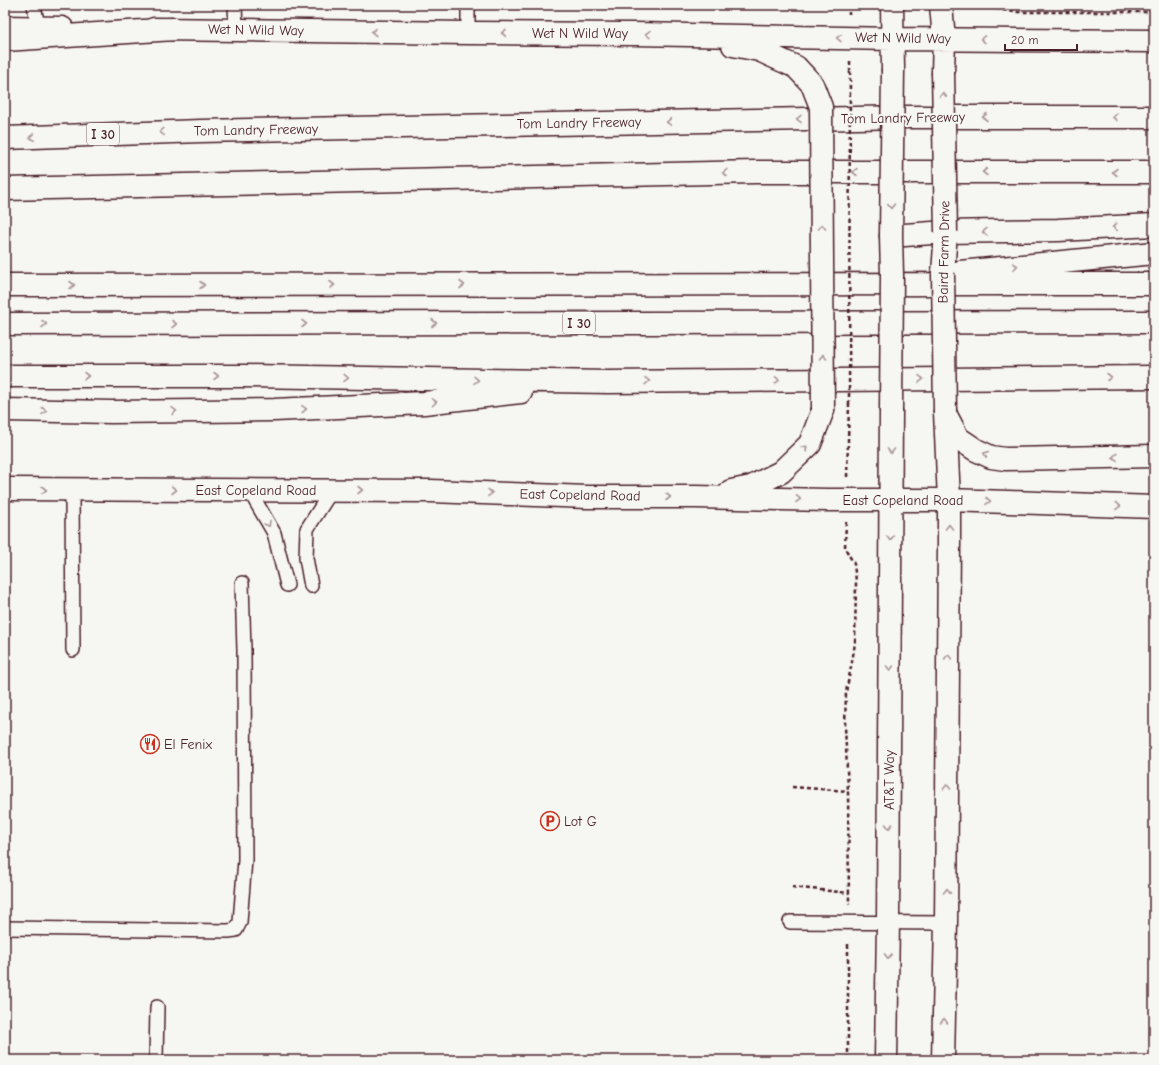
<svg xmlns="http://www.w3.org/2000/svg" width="1159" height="1065" viewBox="0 0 1159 1065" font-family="'Comic Neue',sans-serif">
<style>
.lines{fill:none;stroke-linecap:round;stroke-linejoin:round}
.lane-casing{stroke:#4a1f2b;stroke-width:16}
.secondary-casing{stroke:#4a1f2b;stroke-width:25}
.highway-casing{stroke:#4a1f2b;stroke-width:25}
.path{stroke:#4a1f2b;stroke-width:2.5;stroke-dasharray:4 3;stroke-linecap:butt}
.lane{stroke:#f6f6f2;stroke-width:13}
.secondary{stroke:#f6f6f2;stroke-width:22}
.highway{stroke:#f6f6f2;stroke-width:22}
.secondary-bridge-casing{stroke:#4a1f2b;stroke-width:25;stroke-linecap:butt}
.path-bridge{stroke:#4a1f2b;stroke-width:2.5;stroke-dasharray:4 3;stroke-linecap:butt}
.secondary-bridge{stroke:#f6f6f2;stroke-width:22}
.oneway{stroke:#a99598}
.labels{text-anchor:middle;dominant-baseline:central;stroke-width:4;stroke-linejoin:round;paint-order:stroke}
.shield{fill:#f6f6f2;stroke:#7e6067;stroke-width:1}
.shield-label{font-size:13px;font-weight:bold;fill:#4a1f2b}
.street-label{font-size:14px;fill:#4a1f2b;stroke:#f6f6f2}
.poi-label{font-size:14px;fill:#4a1f2b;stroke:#f6f6f2;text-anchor:start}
</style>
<rect width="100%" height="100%" fill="#f6f6f2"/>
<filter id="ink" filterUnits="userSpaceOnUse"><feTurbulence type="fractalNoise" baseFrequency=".025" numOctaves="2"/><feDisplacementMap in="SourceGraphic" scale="8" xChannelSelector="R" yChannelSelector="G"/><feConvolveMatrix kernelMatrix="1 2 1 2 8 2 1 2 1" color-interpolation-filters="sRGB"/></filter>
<g filter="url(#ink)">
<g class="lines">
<defs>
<path id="lane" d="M34,5L38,27
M235,5L236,30
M468,33V5
M72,490L73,650
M249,490L274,533L287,585
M311,586L306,558L307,529L332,490
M790,922L946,923
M5,928L228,931L236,930L240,922L245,860L244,650L242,583
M156,1060L157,1007"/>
<path id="secondary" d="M892,5L893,69
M941,5L944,39L943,72
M5,27L62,28
M154,29L468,33L635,34L892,39L1154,41
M733,45L759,50L796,67
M943,273L946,232
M946,415L958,438L976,450L991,457L1005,459L1154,456
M5,489L431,491L587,497H696L827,500H949L1154,507
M731,491L751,487L781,472L810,444L823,410
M886,1060L888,922L891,412
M943,1060L946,923L949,542V500L945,412"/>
<path id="highway" d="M5,40L174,29
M5,138L201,131L906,117H1154
M5,189L755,172H1154
M891,236L946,232L1058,230L1154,225
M960,272L1154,253
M5,285L1154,284
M5,324L1154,322
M5,376H243L608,382L1154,377
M5,410L112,412L274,410L424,403L521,392"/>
</defs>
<use href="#lane" class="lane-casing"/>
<use href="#secondary" class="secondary-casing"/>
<use href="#highway" class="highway-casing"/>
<path class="path" d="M849,5V14
M990,5L996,9L1017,12H1154
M850,61V70
M847,477L849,404
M846,522L845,548L854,564L856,581L855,643L852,662L846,692L845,726L848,791L849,904
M792,787L848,791
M792,887L849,893
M848,1060V941"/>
<use href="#lane" class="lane"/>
<use href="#secondary" class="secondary"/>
<use href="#highway" class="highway"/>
<defs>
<path id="secondary-bridge" d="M796,67L812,84L821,107L823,410
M943,72L946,232
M943,273L945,412
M891,412L892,275L891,236L893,69"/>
</defs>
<use href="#secondary-bridge" class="secondary-bridge-casing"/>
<path class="path-bridge" d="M849,404L850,70"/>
<use href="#secondary-bridge" class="secondary-bridge"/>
</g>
<defs><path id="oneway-chevron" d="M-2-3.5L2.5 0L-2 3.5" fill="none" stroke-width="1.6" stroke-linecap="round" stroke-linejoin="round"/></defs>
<g class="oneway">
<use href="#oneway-chevron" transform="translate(374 32) rotate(-179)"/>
<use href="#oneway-chevron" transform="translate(504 33) rotate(-180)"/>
<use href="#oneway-chevron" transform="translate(648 34) rotate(-179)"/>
<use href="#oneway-chevron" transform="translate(839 38) rotate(-179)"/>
<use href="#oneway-chevron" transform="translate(983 39) rotate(-179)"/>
<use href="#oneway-chevron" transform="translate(943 95) rotate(-91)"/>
<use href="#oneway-chevron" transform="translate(985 117) rotate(-180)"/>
<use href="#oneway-chevron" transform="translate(1115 117) rotate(-180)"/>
<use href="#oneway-chevron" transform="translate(799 119) rotate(179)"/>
<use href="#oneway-chevron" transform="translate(669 122) rotate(179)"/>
<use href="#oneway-chevron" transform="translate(162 132) rotate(178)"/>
<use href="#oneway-chevron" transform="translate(32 137) rotate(178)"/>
<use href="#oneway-chevron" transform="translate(855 172) rotate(180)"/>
<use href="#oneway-chevron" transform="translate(985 172) rotate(180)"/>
<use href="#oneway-chevron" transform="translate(1115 172) rotate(180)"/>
<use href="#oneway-chevron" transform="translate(725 173) rotate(179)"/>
<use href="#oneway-chevron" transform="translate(891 206) rotate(91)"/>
<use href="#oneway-chevron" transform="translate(822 227) rotate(-90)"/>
<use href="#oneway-chevron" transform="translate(1115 227) rotate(177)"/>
<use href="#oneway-chevron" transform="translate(985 232) rotate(179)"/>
<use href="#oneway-chevron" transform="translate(1015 266) rotate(-6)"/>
<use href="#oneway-chevron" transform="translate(72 285)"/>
<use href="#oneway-chevron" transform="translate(202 285)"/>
<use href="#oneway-chevron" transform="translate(332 285)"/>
<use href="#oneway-chevron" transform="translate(462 285)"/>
<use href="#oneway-chevron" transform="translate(434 323)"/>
<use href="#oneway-chevron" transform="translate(44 324)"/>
<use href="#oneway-chevron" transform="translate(174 324)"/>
<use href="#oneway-chevron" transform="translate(304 324)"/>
<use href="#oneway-chevron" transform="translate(823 357) rotate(-90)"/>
<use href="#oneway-chevron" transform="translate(86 376)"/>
<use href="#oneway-chevron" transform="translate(216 376)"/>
<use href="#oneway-chevron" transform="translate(1109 377)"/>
<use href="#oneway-chevron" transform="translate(346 378) rotate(1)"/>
<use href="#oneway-chevron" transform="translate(921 379) rotate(-1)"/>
<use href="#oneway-chevron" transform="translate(476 380) rotate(1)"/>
<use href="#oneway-chevron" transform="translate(777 380) rotate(-1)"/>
<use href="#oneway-chevron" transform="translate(647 381) rotate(-1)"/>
<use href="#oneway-chevron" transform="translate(434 402) rotate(-7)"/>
<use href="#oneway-chevron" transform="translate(304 409) rotate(-3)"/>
<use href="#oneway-chevron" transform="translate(44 411) rotate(1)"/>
<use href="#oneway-chevron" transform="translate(174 411) rotate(-1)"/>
<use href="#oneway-chevron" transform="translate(805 448) rotate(-46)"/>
<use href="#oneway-chevron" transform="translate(891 451) rotate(90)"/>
<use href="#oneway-chevron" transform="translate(986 454) rotate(-158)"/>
<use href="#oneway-chevron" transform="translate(1115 457) rotate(179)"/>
<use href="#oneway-chevron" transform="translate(44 490)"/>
<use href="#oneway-chevron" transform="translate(174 490)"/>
<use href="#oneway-chevron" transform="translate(360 490)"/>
<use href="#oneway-chevron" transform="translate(490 493) rotate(2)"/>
<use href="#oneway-chevron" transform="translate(668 497)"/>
<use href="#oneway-chevron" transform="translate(798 499) rotate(1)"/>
<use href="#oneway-chevron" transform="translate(988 501) rotate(2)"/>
<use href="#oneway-chevron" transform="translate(1118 506) rotate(2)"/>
<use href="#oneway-chevron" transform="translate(268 524) rotate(60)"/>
<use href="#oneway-chevron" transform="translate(949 527) rotate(-90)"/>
<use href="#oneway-chevron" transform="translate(890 538) rotate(90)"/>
<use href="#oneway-chevron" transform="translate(948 657) rotate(-90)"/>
<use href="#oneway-chevron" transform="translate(890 668) rotate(90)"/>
<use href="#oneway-chevron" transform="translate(947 787) rotate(-90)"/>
<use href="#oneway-chevron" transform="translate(889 826) rotate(90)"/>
<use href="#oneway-chevron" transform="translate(947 891) rotate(-89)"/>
<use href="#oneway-chevron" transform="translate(888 956) rotate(91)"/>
<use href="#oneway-chevron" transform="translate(944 1021) rotate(-89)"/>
</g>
</g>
<defs>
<symbol id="restaurant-ring" viewBox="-11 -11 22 22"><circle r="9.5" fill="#f6f6f2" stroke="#c8321e" stroke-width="1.5"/><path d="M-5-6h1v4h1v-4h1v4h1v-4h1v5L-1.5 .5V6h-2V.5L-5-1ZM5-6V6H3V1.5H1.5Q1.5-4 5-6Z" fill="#c8321e"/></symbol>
<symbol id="parking-ring" viewBox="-11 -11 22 22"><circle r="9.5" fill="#f6f6f2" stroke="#c8321e" stroke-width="1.5"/><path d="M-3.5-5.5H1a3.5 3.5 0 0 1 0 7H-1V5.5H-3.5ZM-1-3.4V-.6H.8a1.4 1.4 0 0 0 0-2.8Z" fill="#c8321e"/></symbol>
</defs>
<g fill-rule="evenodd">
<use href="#restaurant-ring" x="139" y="733" width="22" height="22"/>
<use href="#parking-ring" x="539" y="810" width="22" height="22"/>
</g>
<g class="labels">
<g class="shield">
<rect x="87" y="123" width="32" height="22" rx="3"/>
<rect x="563" y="312" width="32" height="22" rx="3"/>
</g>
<g class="shield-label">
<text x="103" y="134">I 30</text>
<text x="579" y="323">I 30</text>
</g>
<g class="street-label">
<text transform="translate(256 30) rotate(1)">Wet N Wild Way</text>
<text x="580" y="33">Wet N Wild Way</text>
<text transform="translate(903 38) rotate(1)">Wet N Wild Way</text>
<text transform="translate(903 118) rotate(-1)">Tom Landry Freeway</text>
<text transform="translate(579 123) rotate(-1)">Tom Landry Freeway</text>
<text transform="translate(256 130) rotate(-1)">Tom Landry Freeway</text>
<text transform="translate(944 252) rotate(-89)">Baird Farm Drive</text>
<text x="256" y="490">East Copeland Road</text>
<text transform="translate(580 495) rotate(1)">East Copeland Road</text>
<text x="903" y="500">East Copeland Road</text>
<text transform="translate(889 780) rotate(-90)">AT&amp;T Way</text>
</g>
<g class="poi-label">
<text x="164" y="744">El Fenix</text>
<text x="564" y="821">Lot G</text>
</g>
</g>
<rect width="1159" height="1065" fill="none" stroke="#f6f6f2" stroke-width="20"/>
<rect x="10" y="10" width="1139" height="1045" fill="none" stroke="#4a1f2b" stroke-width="1.5" filter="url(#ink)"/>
<path d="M1005 44v6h72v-6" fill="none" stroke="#4a1f2b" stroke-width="2"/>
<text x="1011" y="44" font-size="12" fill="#4a1f2b" stroke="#f6f6f2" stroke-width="3" paint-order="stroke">20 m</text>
</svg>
